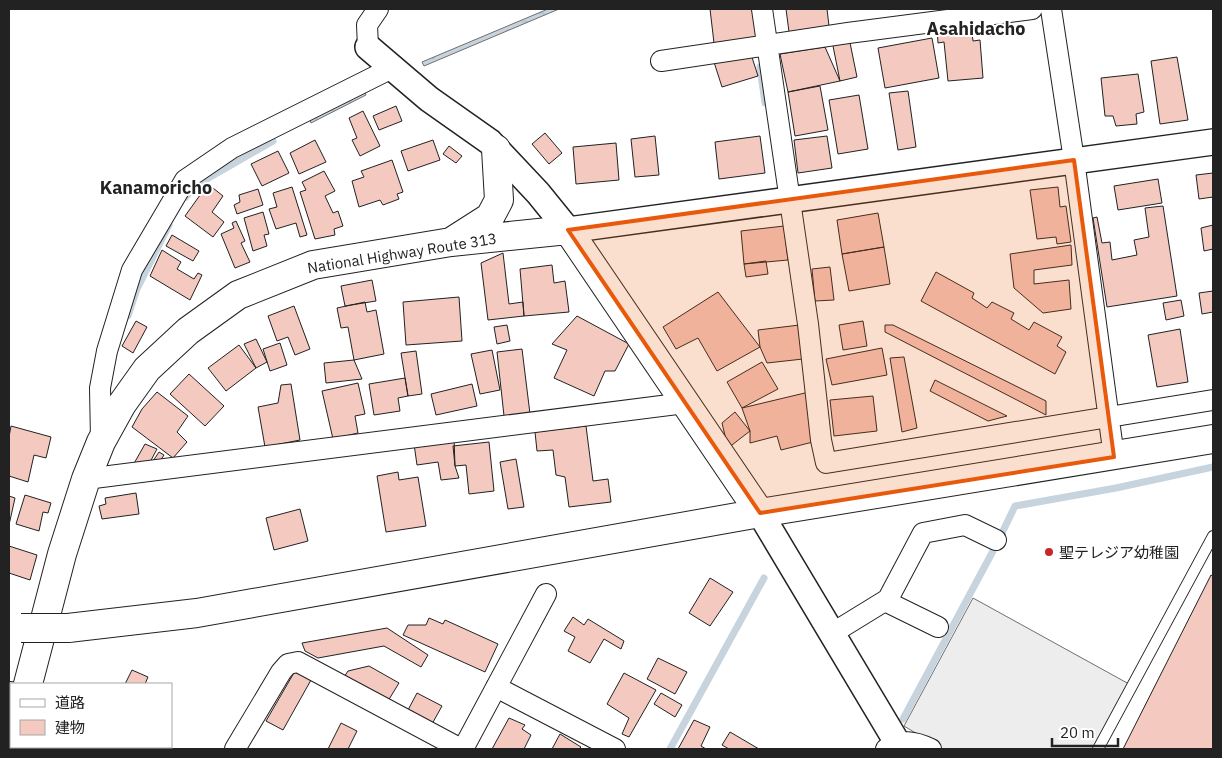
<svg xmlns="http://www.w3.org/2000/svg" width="1222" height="758" viewBox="0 0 1222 758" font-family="'IBM Plex Sans','Noto Sans JP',sans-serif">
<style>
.parking{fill:#ededed;stroke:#6f6f6f}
.water{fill:url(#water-ripples);stroke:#6f6f6f}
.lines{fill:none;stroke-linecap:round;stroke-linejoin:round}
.stream{stroke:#c7d3dd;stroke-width:7}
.building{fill:#f3c9c0;stroke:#222}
.service-casing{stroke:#222;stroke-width:12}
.minor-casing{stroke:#222;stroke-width:22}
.tertiary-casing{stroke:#222;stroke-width:28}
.secondary-casing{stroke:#222;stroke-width:30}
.trunk-casing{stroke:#222;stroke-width:30}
.service{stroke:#fff;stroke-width:10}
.minor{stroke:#fff;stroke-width:20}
.tertiary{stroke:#fff;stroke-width:25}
.secondary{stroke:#fff;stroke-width:28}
.trunk{stroke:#fff;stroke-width:28}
.trunk-bridge-casing{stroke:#222;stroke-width:30;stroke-linecap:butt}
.trunk-bridge{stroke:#fff;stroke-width:28}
.marked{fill:#e8590c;fill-opacity:0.2;stroke:#e8590c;stroke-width:4;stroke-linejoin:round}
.poi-dot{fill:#c62828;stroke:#fff;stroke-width:2}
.labels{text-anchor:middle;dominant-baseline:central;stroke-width:4;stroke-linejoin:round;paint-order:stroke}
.street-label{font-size:15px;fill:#222;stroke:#fff}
.poi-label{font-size:15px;fill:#222;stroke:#fff;text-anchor:start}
.quarter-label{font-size:18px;font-weight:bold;fill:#222;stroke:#fff}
</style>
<defs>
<pattern id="water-ripples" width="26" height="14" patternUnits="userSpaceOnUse" patternTransform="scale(1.25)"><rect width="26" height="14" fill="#c7d3dd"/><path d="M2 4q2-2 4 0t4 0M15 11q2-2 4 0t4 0" fill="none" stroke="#abb5bd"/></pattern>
</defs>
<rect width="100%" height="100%" fill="#fff"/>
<path class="parking" d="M973,598L1129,684L1094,749H942L904,726Z"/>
<path class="water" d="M548,9H559L424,66L422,62Z
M365,92L366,95L311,123L310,120Z"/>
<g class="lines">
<path class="stream" d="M760,67L765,103
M186,197L193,187L273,141
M128,316L137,289L169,225
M1002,533L1015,506L1116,488L1213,467
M903,719L993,551
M670,749L764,578"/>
</g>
<path class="building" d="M710,9H755L758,38L714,43Z
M786,9H827L829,26L789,32Z
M971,25L973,41L980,40L983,78L948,81L944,42L938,43L937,28Z
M848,33L857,77L840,81L831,36Z
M932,38L939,78L885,88L878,48Z
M825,47L840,81L788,92L780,54Z
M749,48L758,76L722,87L713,59Z
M1177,57L1188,120L1160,124L1151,61Z
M1138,74L1144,112L1136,114L1137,124L1116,126L1113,116H1105L1101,78Z
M820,86L828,130L795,136L788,92Z
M908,91L916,147L898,150L889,93Z
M859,95L868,149L838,154L829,100Z
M396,106L402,121L379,130L373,116Z
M363,111L380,146L360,156L352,140L357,138L349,118Z
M545,133L562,153L549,164L532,144Z
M655,136L659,175L635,177L631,139Z
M760,136L765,173L719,179L715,142Z
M827,136L832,168L798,173L794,140Z
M315,140L326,162L299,174L290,153Z
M433,140L440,160L408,171L401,151Z
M616,143L619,180L576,184L573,147Z
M449,146L462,156L456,163L443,154Z
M278,151L289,173L262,186L251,164Z
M392,160L403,192L397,194L399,199L383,205L380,200L359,207L352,181L364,177L361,171Z
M324,171L335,191L325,196L333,213L338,211L343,226L334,229L335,235L315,239L300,192L306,190L302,182Z
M1213,173V197L1199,199L1196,175Z
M1158,179L1162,203L1118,210L1114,186Z
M208,184L223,196L212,212L224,222L213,237L185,216Z
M292,187L307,235L300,237L296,223L276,229L269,209L277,207L273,193Z
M1058,187L1060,207L1066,206L1071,242L1057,244L1056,237L1037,239L1030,190Z
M258,189L263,205L237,214L234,205L240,202L239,195Z
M1163,206L1177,296L1107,307L1093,218L1097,217L1102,243L1110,242L1112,260L1137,255L1134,240L1149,237L1145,208Z
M263,212L269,234L264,235L267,246L253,251L244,218Z
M878,213L884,247L842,254L837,220Z
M236,221L245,241L241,243L250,262L235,268L221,234L234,228L232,223Z
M1213,225V249L1204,251L1201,228Z
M784,226L788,260L744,264L741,231Z
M172,235L199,251L193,261L166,246Z
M1071,245L1072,265L1034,270V284L1069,280L1071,309L1043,313L1014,288L1010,254Z
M884,247L890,284L849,291L842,254Z
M162,250L181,262L177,269L194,279L198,273L202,275L190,300L150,276Z
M503,253L509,304L523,302L524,316L488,320L481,263Z
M766,261L768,274L746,277L744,264Z
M552,265L554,283L565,281L569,312L524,316L520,269Z
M830,267L834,300L815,301L812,269Z
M936,272L974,293L972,298L987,308L992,302L1014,313L1011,319L1029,330L1034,322L1062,337L1057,346L1066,352L1055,374L921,301Z
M372,280L376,301L345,306L341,286Z
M1213,291V312L1202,314L1199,293Z
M718,292L760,347L717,371L698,338L676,349L663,327Z
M459,297L462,341L406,345L403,302Z
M1181,300L1184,316L1166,320L1163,303Z
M365,302L367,312L376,310L384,354L354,360L348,327L341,328L337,308Z
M294,306L310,349L295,355L288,337L277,341L268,316Z
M577,316L629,344L615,371H605L594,396L554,378L567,350L552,344Z
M136,321L147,327L133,353L122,346Z
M863,321L867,346L843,350L839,325Z
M808,324L812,358L767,363L760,347L758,330Z
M507,325L510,341L497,344L494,327Z
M885,325H893L1046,401V415L885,332Z
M1180,329L1188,382L1157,387L1148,335Z
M256,339L267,362L256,368L244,344Z
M280,343L287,365L270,371L263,349Z
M239,345L256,368L226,391L208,368Z
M882,348L887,375L832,385L826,359Z
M522,349L531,422L505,425L497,352Z
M492,350L500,390L480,394L471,354Z
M416,351L422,394L408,396L401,353Z
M904,357L917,428L902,432L890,358Z
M354,360L362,379L326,383L324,363Z
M762,362L778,389L742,408L727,382Z
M189,374L224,406L205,426L170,394Z
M405,378L408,396L398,398L400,411L374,415L369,384Z
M935,380L1007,416L988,421L930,391Z
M358,383L365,414L355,416L358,433L333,439L322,391Z
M291,384L300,440L265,447L258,407L278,403L281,385Z
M472,384L477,406L436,415L431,394Z
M157,392L188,416L177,432L187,442L173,458L132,427L142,409Z
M809,392L821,440L781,450L777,436L750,443V431L742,408Z
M873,396L877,431L834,436L830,400Z
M735,412L750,431L728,448L722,423Z
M11,426L51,437L46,458L34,455L28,482L9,476V437Z
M586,426L593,481L608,479L611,502L569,507L565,477L556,475L553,450L537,451L535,432Z
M454,438L455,466L459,478L441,480L438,462L417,465L414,444Z
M489,442L494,491L469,494L466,465L455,466L453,446Z
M145,444L157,449L149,464L132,467Z
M159,452L164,455L158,464L153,461Z
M516,459L524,507L508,509L500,462Z
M398,472L399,480L418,477L426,526L386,532L377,476Z
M136,493L139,514L102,519L99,506L106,504L105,498Z
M25,495L51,503L48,513L43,512L39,531L16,524Z
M9,496L15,498L9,525Z
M300,509L308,541L274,550L266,518Z
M9,546L37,555L30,580L9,573Z
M1211,575L1213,576V749H1123Z
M710,578L733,592L710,626L689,613Z
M573,617L584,625L588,619L624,641L621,649L604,639L590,663L568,651L575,637L564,631Z
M429,618L443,624L445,620L498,644L485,672L403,635L408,625H426Z
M387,628L428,655L421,667L384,646L318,658L305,651L302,643Z
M658,658L687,672L675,694L647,679Z
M369,666L399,683L388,701L344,677L348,671Z
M132,670L148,677L145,684H125Z
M295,671L311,680L283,730L266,721Z
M624,673L656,690L629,737L622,734L629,718L607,704Z
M417,693L442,706L432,724L408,710Z
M661,693L682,705L675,717L654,704Z
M509,718L525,725L522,729L531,735L524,749H492Z
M694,720L710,727L701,746L706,749H678Z
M341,723L357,731L348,749H328Z
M730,732L759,749H729L722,745Z
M560,734L581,747L579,749H552Z"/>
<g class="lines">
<defs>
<path id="service" d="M1098,749L1213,536"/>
<path id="minor" d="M762,9L808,324L821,440L826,463L1213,400
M1051,9L1074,160L1114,457
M368,47L367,25L378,9
M661,61L848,33L1032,9
M101,440L100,388L107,351L132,270L185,180L232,148L392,68
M86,479L685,403
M885,601L938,627
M831,634L888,599L923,533L965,525L996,540
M496,687L615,749
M9,693L11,692
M138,747L142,749
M235,749L281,672L288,664L298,662L461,749
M463,749L546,594
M886,749C902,739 914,741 931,749"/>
<path id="tertiary" d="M368,47L429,99L490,142L538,193L568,230L1213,142
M760,513L901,749"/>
<path id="secondary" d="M760,513L1213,439"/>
<path id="trunk" d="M454,240L490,217L499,200L496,149
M28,684L62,554L86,479L101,442L122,404L147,369L188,331L238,295L313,265L451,242L568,230L760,513L197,613L68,628
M9,748L11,740"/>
</defs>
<use href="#service" class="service-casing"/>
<use href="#minor" class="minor-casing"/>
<use href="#tertiary" class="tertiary-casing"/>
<use href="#secondary" class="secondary-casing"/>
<use href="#trunk" class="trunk-casing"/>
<use href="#service" class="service"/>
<use href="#minor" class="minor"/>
<use href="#tertiary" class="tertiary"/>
<use href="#secondary" class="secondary"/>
<use href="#trunk" class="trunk"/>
<defs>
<path id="trunk-bridge" d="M21,628H68"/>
</defs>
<use href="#trunk-bridge" class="trunk-bridge-casing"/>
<use href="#trunk-bridge" class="trunk-bridge"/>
</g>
<path class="marked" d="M1074,160L1114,457L760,513L568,230Z"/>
<circle class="poi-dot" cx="1049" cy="552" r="5"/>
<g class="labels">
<g class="street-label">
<text transform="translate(402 253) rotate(-9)">National Highway Route 313</text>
</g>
<g class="poi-label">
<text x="1059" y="552">聖テレジア幼稚園</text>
</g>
<g class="quarter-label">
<text x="976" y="28">Asahidacho</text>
<text x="156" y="187">Kanamoricho</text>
</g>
</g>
<rect width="1222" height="758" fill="none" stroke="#222222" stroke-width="20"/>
<rect x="10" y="683" width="162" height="65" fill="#ffffff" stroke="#a7a7a7"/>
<rect x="20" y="699" width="25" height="8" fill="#ffffff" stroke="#a7a7a7"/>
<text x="55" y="708" font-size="15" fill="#222222">道路</text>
<rect x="20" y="720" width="25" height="15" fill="#f3c9c0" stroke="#a7a7a7"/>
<text x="55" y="733" font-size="15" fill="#222222">建物</text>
<path d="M1052 738v8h66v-8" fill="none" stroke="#222222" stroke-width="2.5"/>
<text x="1060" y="738" font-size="15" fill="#222222" stroke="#ffffff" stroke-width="4" paint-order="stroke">20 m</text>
</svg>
